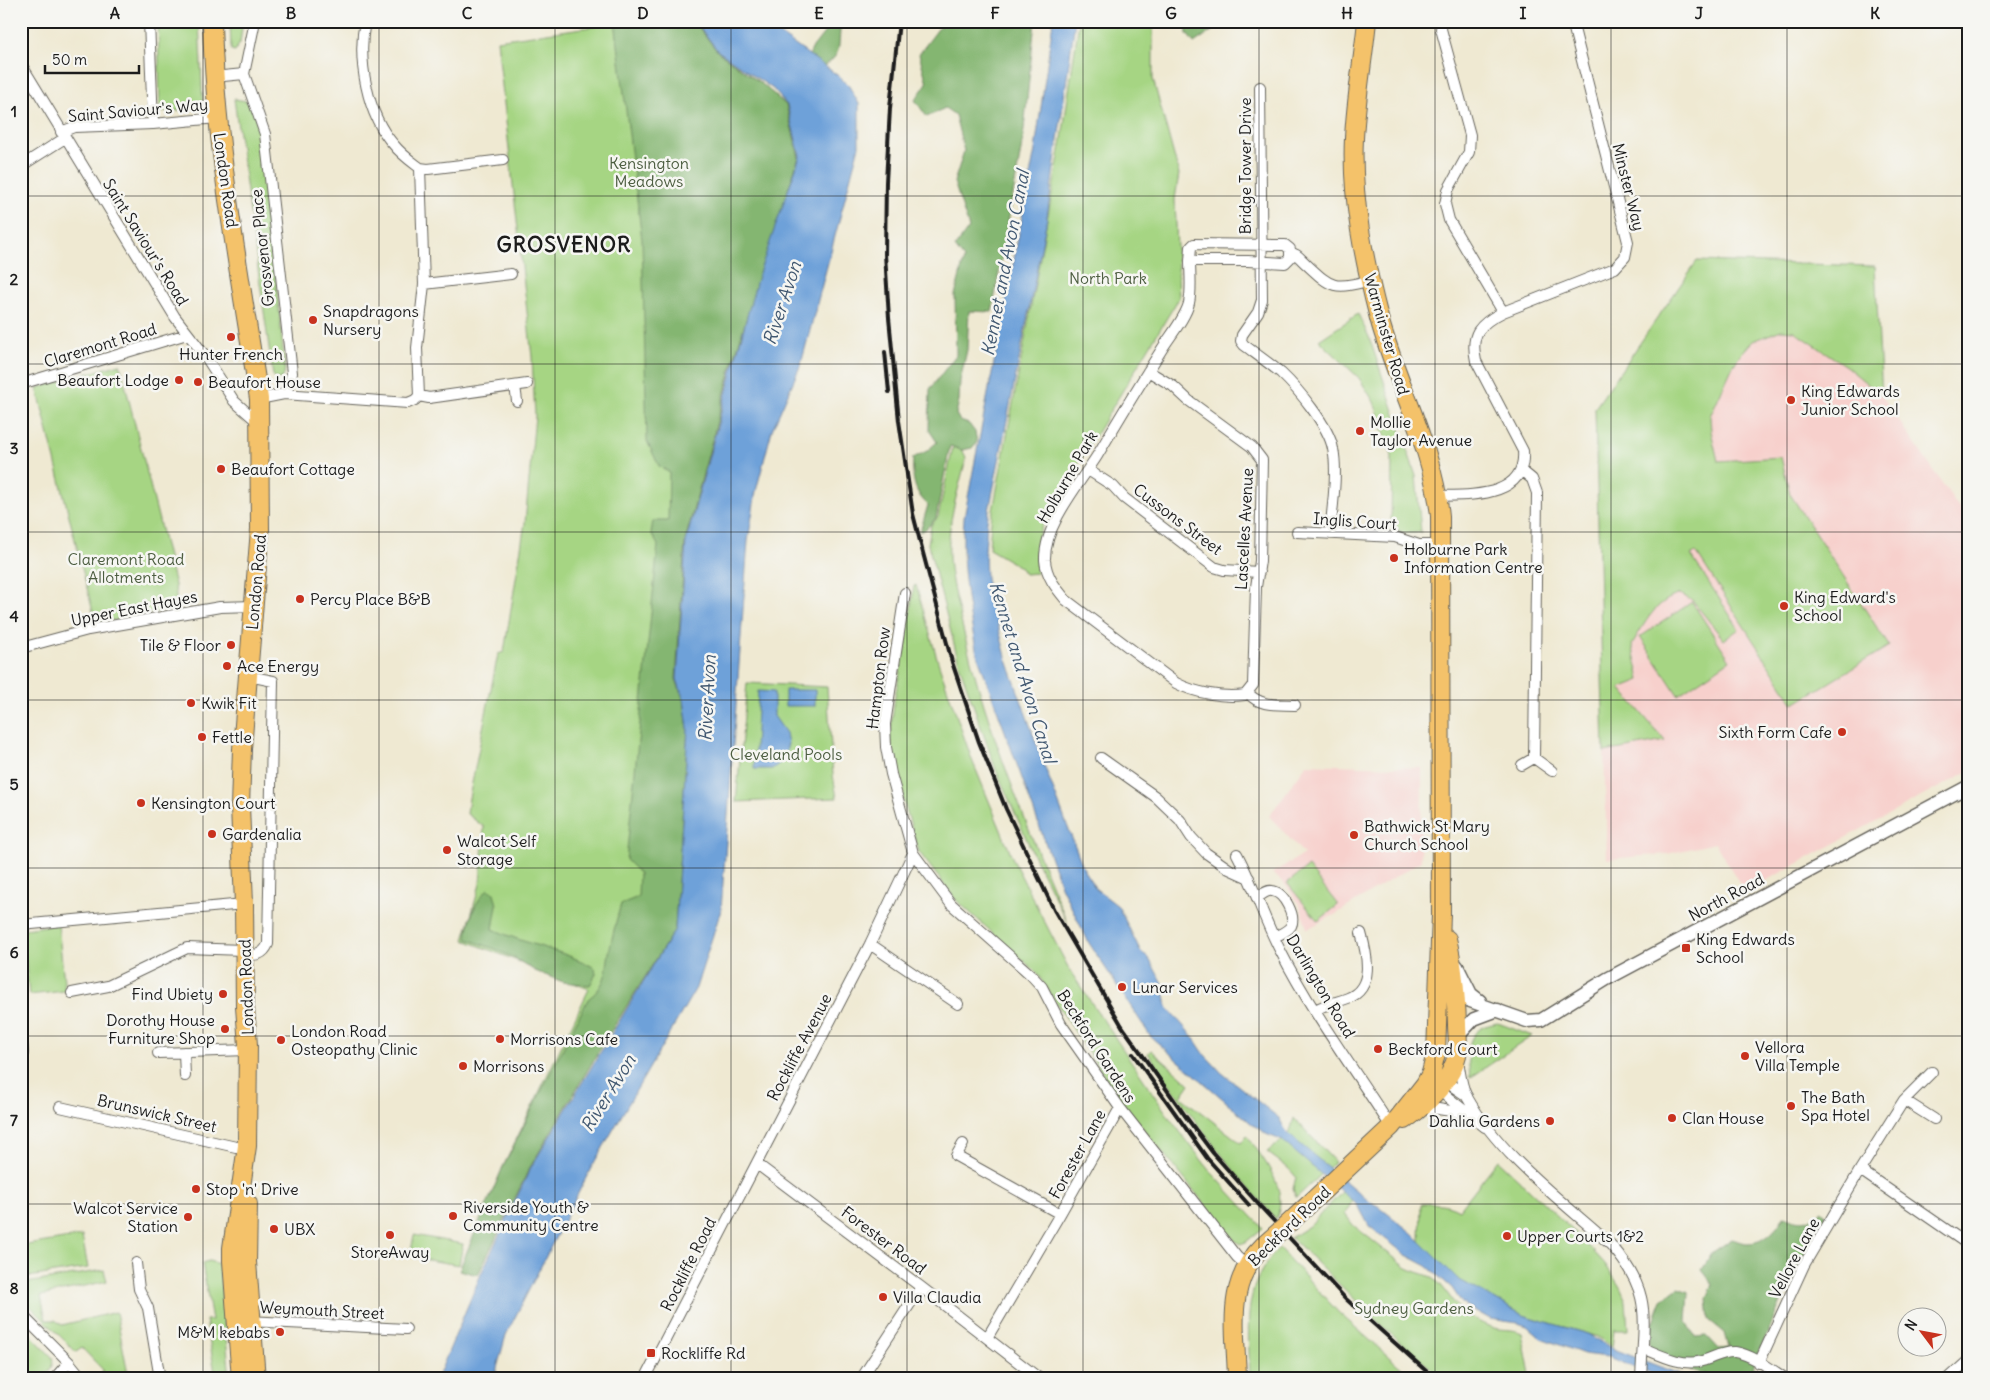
<svg xmlns="http://www.w3.org/2000/svg" width="1990" height="1400" viewBox="0 0 1990 1400" font-family="Delius,sans-serif">
<style>
.built{fill:#f7d0cc}
.green{fill:#a6d583;stroke:#617850}
.forest{fill:#84b671;stroke:#506946}
.water{fill:#6ea1d9;stroke:#455e7a}
.lines{fill:none;stroke-linecap:round;stroke-linejoin:round}
.minor-casing{stroke:#66645c;stroke-width:12}
.tertiary-casing{stroke:#66645c;stroke-width:15}
.trunk-casing{stroke:#66645c;stroke-width:20}
.minor{stroke:#fff;stroke-width:10}
.tertiary{stroke:#fff;stroke-width:12}
.trunk{stroke:#f4c26a;stroke-width:18}
.rail{stroke:#1c1c1c;stroke-width:4}
.trunk-bridge-casing{stroke:#66645c;stroke-width:20;stroke-linecap:butt}
.trunk-bridge{stroke:#f4c26a;stroke-width:18}
.grid{fill:none;stroke:#1c1c1c;stroke-width:1;stroke-opacity:0.55}
.poi-dot{fill:#c8321e;stroke:#f6f6f2;stroke-width:2}
.labels{text-anchor:middle;dominant-baseline:central;stroke-width:5;stroke-linejoin:round;paint-order:stroke}
.street-label{font-size:16px;fill:#1c1c1c;stroke:#f6f6f2}
.park-label{font-size:16px;fill:#4c5d40;stroke:#f6f6f2}
.poi-label{font-size:16px;fill:#1c1c1c;stroke:#f6f6f2;text-anchor:start}
.water-label{font-size:18px;font-style:italic;fill:#415871;stroke:#f6f6f2}
.district-label{font-size:21px;font-weight:bold;letter-spacing:1px;fill:#1c1c1c;stroke:#f6f6f2}
.neatline{fill:none;stroke:#1c1c1c;stroke-width:2}
.grid-label{font-size:16px;text-anchor:middle;font-weight:bold;fill:#1c1c1c}
</style>
<rect width="100%" height="100%" fill="#f6f6f2"/>
<filter id="ink" filterUnits="userSpaceOnUse"><feTurbulence type="fractalNoise" baseFrequency=".02" numOctaves="2"/><feDisplacementMap in="SourceGraphic" scale="10" xChannelSelector="R" yChannelSelector="G"/><feConvolveMatrix kernelMatrix="1 2 1 2 8 2 1 2 1" color-interpolation-filters="sRGB"/></filter>
<filter id="wash" filterUnits="userSpaceOnUse"><feTurbulence type="fractalNoise" baseFrequency=".0096" numOctaves="4" result="noise"/><feDisplacementMap in="SourceGraphic" scale="20" xChannelSelector="R" yChannelSelector="G"/><feGaussianBlur stdDeviation="1.12" result="paint"/><feColorMatrix in="noise" values="0 0 0 0 0 0 0 0 0 0 0 0 0 0 0 0 0 1.4 0 .05"/><feComposite in="paint" operator="in"/></filter>
<g filter="url(#wash)">
<rect width="100%" height="100%" fill="#efe9d2"/>
<path class="built" d="M1697,261L1875,266L1882,396L1969,522V771L1745,892L1715,843L1667,854L1607,859L1595,408Z
M1307,764L1422,768L1421,861L1336,914L1307,929L1299,903L1283,882L1272,873L1304,854L1269,816Z"/>
<path class="green" d="M158,21H199L203,109L160,112Z
M230,21H243L240,43L235,51L231,50Z
M597,21H694L718,52L762,84L786,105L799,157L761,270L732,366L685,541L676,680L675,929L502,1169L589,989L464,940L480,884L484,827L467,814L469,798L498,654L504,652L525,523L535,416L532,357L497,40L597,26Z
M1079,21H1153V79L1179,174L1175,199L1179,298L1047,515C1037,534 1034,551 1037,573L1025,574L1020,567L989,549L991,521L1061,145Z
M234,99L247,101L256,115L264,160L285,369L284,375L281,379H277L273,376Z
M1697,261L1875,266L1882,396L1847,367L1794,331L1781,330L1753,341L1741,354L1733,366L1710,416L1711,431L1718,461L1781,457L1790,494L1889,646L1794,704L1696,552L1691,555L1739,629L1724,640L1693,601L1680,594C1654,602 1646,622 1632,644L1640,680L1620,688L1665,741L1604,752L1595,408Z
M1358,314L1369,337L1416,476L1421,532C1410,534 1399,534 1391,525L1392,456L1374,402L1359,378L1319,340Z
M120,364L175,585L177,608L96,624L37,388Z
M953,447L963,451L966,458C960,485 950,513 949,540C947,570 956,600 963,629C987,730 1027,827 1067,922L1033,854L996,770L960,667L928,544L931,525L938,517Z
M916,585L939,665L972,760L1015,864L1070,971L1171,1120L1211,1172L1263,1228L1246,1242L1240,1244L1235,1241L1136,1120L1105,1077L1036,972L956,900L919,852L899,786L890,737L895,696L906,644L914,586Z
M1692,602L1730,660L1678,695L1640,637Z
M747,683L827,687L833,775L837,798L736,802Z
M1308,867L1338,905L1318,921L1287,883Z
M58,924L65,991L29,995L23,933L26,929Z
M1498,1023L1532,1036L1470,1078C1468,1052 1463,1028 1498,1023Z
M1151,1050L1190,1084L1181,1097L1241,1143L1247,1135C1263,1160 1290,1188 1276,1219C1228,1167 1187,1111 1148,1053Z
M1294,1118L1335,1162L1296,1198L1293,1189L1296,1177C1288,1166 1278,1161 1267,1152L1289,1135Z
M1498,1160L1583,1240L1605,1264L1620,1287L1626,1301L1628,1330H1614L1612,1347L1598,1337L1523,1315L1458,1280L1420,1242L1421,1204C1435,1203 1447,1203 1459,1210Z
M1344,1190L1354,1198L1345,1214L1353,1225L1407,1268C1415,1272 1422,1273 1429,1276C1446,1284 1451,1305 1467,1315C1476,1320 1489,1328 1499,1329C1508,1330 1513,1329 1522,1333L1531,1379H1443L1384,1328L1293,1239L1290,1238L1309,1226Z
M414,1235L463,1244L459,1265L410,1257Z
M82,1236L88,1268L21,1278V1246Z
M1279,1248L1339,1313L1414,1379H1250C1249,1328 1240,1288 1279,1248Z
M209,1261L219,1264L230,1379H216L206,1320H212L202,1263Z
M104,1270L107,1281L41,1296L46,1320H55L62,1325L116,1312L129,1379H99L98,1377L103,1370L82,1348L76,1352L21,1297V1284Z
M27,1331L52,1357C55,1366 48,1372 42,1379H26L21,1352V1333Z"/>
<path class="forest" d="M615,21H694L718,52L762,84L786,105L799,157L761,270L732,366L685,541L676,679L684,701L688,728L675,929L608,1036L529,1169L478,1275L459,1270L502,1169L588,999C610,983 605,967 611,943C614,930 617,917 621,904L638,897L639,873L626,860L658,545L651,533L653,521H668L669,472L659,466L647,441L642,240Z
M826,21H841C837,51 845,54 815,72L805,64L813,47L827,29Z
M942,21H1035L1023,139L992,312L969,311L967,350L960,381L959,401L956,414L960,421L969,424L975,432L977,442L972,448L962,450L950,446L936,518L926,529L920,532L928,505C913,492 912,476 913,458L927,451L937,442L929,430L930,389L956,355L955,295L964,259L955,247L969,228L954,182L964,151L955,115L945,108L927,117L915,100L927,83L919,54L941,25Z
M1186,21H1222L1216,28L1194,43L1187,34Z
M488,889L494,893L497,905L493,929C526,945 564,950 595,968L596,974L590,985L563,982L535,971L516,959L495,949L467,939C468,922 475,900 488,889Z
M1822,1211L1826,1215L1790,1281L1753,1367L1774,1379H1714L1713,1377L1668,1363L1649,1349L1651,1329L1662,1300L1678,1288L1689,1292L1687,1321L1695,1337L1707,1336L1719,1349L1729,1348L1725,1333L1709,1320L1707,1298L1713,1284L1702,1270L1713,1252L1732,1239C1736,1240 1742,1243 1747,1243C1765,1243 1777,1230 1784,1216C1802,1223 1806,1223 1822,1211Z"/>
<path class="water" d="M695,21H761L836,74L849,86L859,104V146L801,364L772,430L756,491L748,541L721,910L696,988L591,1168L506,1335L494,1379H437L481,1274L530,1169L675,929L688,728L684,700L677,679L686,541L758,276L800,156L787,105L773,89L718,51Z
M1053,21H1075L1046,224L987,521L985,552L986,579L1007,660L1044,765L1085,872L1096,889L1118,906L1141,952L1148,957L1163,984L1167,1007L1193,1037L1205,1055L1222,1073L1279,1118L1287,1133L1370,1202L1378,1206L1412,1233L1458,1279L1523,1315L1588,1334L1611,1348L1692,1379H1664L1608,1357L1584,1354L1541,1338L1527,1326L1518,1323L1490,1319L1462,1303L1452,1288L1427,1266L1406,1255L1369,1226L1360,1209L1354,1202L1281,1140L1266,1134L1252,1124L1151,1037L1089,943L1061,886L977,654C968,608 960,564 964,518L1035,150Z
M785,690H815V706H785Z
M758,691L774,692V716L786,733L788,744L785,755L780,763L772,769H754Z"/>
</g>
<g filter="url(#ink)">
<g class="lines">
<defs>
<path id="minor" d="M149,21L153,124
M1442,21L1441,29L1470,135L1469,152L1448,190L1445,204L1449,220L1503,312
M21,64L175,317L206,357L234,401L259,423
M244,74L265,134L292,373L290,384L284,394L259,399
M213,77L244,74L255,21
M1260,87L1262,300L1258,312L1242,335L1241,341L1244,345C1256,354 1269,363 1281,373C1298,389 1329,426 1333,449C1338,472 1332,510 1330,534
M61,132L74,127L153,124L217,118
M21,166L65,138
M420,168L428,169L503,160
M1194,244L1285,245L1290,249V258L1285,263L1248,261H1190L1191,247Z
M1290,253C1296,253 1299,257 1303,261C1331,287 1332,291 1370,280
M424,284L511,274
M1148,371L1173,386L1188,400L1252,447L1262,460L1260,561L1256,587L1253,685L1245,695C1223,698 1195,693 1176,683L1066,600C1056,588 1046,576 1045,560C1044,525 1079,484 1097,456C1118,420 1140,384 1162,349C1170,336 1186,317 1189,303C1192,290 1190,274 1190,261
M21,384L187,334
M515,386L517,401
M284,394L408,403L415,400L419,396L417,348L424,284L420,168C411,161 401,154 394,145C367,115 357,60 365,21
M419,396L429,398L527,384
M1088,470L1113,486L1124,498L1214,567L1224,570L1259,572
M1521,470L1532,479L1537,493L1534,758
M1438,496C1470,495 1527,498 1523,451L1476,361C1470,334 1479,324 1503,312L1615,268L1625,257L1628,242L1572,21
M1297,532L1395,537L1419,545H1441
M905,593L885,724L886,747L891,774L913,853L951,904L1031,975L1042,987L1061,1024L1120,1108L1237,1257L1246,1265
M21,648L88,630L220,607L254,606
M1248,693C1260,707 1278,704 1295,705
M1101,758L1156,797L1180,820L1191,837L1206,853L1229,869L1249,878
M1522,765L1534,758L1552,771
M1237,854C1254,886 1264,920 1281,952C1312,1013 1354,1069 1391,1127
M1258,897C1263,894 1267,890 1272,891C1284,892 1296,916 1291,926C1287,932 1280,934 1274,937
M21,925L244,904
M870,944L958,1004
M244,955C255,955 263,956 268,944L273,681L248,676
M72,993L108,986L187,948L243,950
M1315,1010C1328,1003 1335,1003 1348,998C1375,988 1367,954 1361,933
M21,1032L23,1052L21,1066
M184,1052L185,1076
M158,1053L248,1050
M1458,1060C1460,1072 1461,1086 1467,1097C1500,1156 1561,1200 1611,1245C1654,1294 1643,1319 1641,1379
M1445,1081L1467,1096
M1440,1087L1446,1096L1485,1127
M1904,1100L1934,1119
M60,1107L236,1147L247,1146
M1420,1109H1438L1464,1113
M963,1144L956,1156L1060,1214
M757,1164L921,1287L1040,1379
M1860,1170L1963,1241
M136,1263L139,1289L148,1308L160,1379
M21,1314L69,1362L83,1379
M247,1321L406,1329
M987,1338L1060,1214L1120,1108
M1643,1348C1660,1355 1683,1367 1702,1361C1713,1358 1723,1351 1735,1352C1753,1355 1771,1369 1786,1379
M1759,1363L1804,1265L1860,1170L1904,1100L1932,1072
M54,1379L69,1362
M645,1379L870,944L913,853
M861,1379L921,1287
M1948,1379L1969,1360"/>
<path id="tertiary" d="M1457,966L1471,994L1480,1001
M1456,996L1527,1021L1541,1020L1607,979L1969,786
M1457,1037L1474,1019L1498,1010"/>
<path id="trunk" d="M212,21C215,148 240,274 259,399L260,529L242,749L240,806L244,904L245,1007L248,1045L247,1146L232,1248V1261L241,1379
M1405,1120C1427,1104 1451,1082 1457,1055C1459,1045 1457,1033 1457,1024C1456,995 1454,967 1447,939
M248,1204L247,1262L256,1379
M1288,1224L1391,1127L1425,1084L1431,1073L1436,1053L1441,914L1440,516C1433,447 1397,384 1379,318C1364,260 1351,198 1354,138C1356,99 1363,60 1367,21
M1237,1379C1236,1329 1224,1283 1264,1245"/>
</defs>
<use href="#minor" class="minor-casing"/>
<use href="#tertiary" class="tertiary-casing"/>
<use href="#trunk" class="trunk-casing"/>
<use href="#minor" class="minor"/>
<use href="#tertiary" class="tertiary"/>
<use href="#trunk" class="trunk"/>
<path class="rail" d="M899,21L890,108L886,182L885,254L889,318L899,421L913,514L923,553L952,662L979,742L1006,809L1054,910L1122,1026L1186,1117L1213,1153L1259,1205L1346,1299L1435,1379
M885,352L889,392
M1133,1054L1207,1158L1249,1205"/>
<defs>
<path id="trunk-bridge" d="M1264,1245L1288,1224"/>
</defs>
<use href="#trunk-bridge" class="trunk-bridge-casing"/>
<use href="#trunk-bridge" class="trunk-bridge"/>
</g>
</g>
<path class="grid" d="M203,21V1379M379,21V1379M555,21V1379M731,21V1379M907,21V1379M1083,21V1379M1259,21V1379M1435,21V1379M1611,21V1379M1787,21V1379M21,196H1969M21,364H1969M21,532H1969M21,700H1969M21,868H1969M21,1036H1969M21,1204H1969"/>
<g class="poi-dot">
<circle cx="313" cy="320" r="5"/>
<circle cx="231" cy="337" r="5"/>
<circle cx="179" cy="380" r="5"/>
<circle cx="198" cy="382" r="5"/>
<circle cx="1791" cy="400" r="5"/>
<circle cx="1360" cy="431" r="5"/>
<circle cx="221" cy="469" r="5"/>
<circle cx="1394" cy="558" r="5"/>
<circle cx="300" cy="599" r="5"/>
<circle cx="1784" cy="606" r="5"/>
<circle cx="231" cy="645" r="5"/>
<circle cx="227" cy="666" r="5"/>
<circle cx="191" cy="703" r="5"/>
<circle cx="1842" cy="732" r="5"/>
<circle cx="202" cy="737" r="5"/>
<circle cx="141" cy="803" r="5"/>
<circle cx="212" cy="834" r="5"/>
<circle cx="1354" cy="835" r="5"/>
<circle cx="447" cy="850" r="5"/>
<rect x="1681" y="943" width="10" height="10" rx="2.5"/>
<circle cx="1122" cy="987" r="5"/>
<circle cx="223" cy="994" r="5"/>
<circle cx="225" cy="1029" r="5"/>
<circle cx="500" cy="1039" r="5"/>
<circle cx="281" cy="1040" r="5"/>
<circle cx="1378" cy="1049" r="5"/>
<circle cx="1745" cy="1056" r="5"/>
<circle cx="463" cy="1066" r="5"/>
<circle cx="1791" cy="1106" r="5"/>
<circle cx="1672" cy="1118" r="5"/>
<circle cx="1550" cy="1121" r="5"/>
<circle cx="196" cy="1189" r="5"/>
<circle cx="453" cy="1216" r="5"/>
<circle cx="188" cy="1217" r="5"/>
<circle cx="274" cy="1229" r="5"/>
<circle cx="390" cy="1235" r="5"/>
<circle cx="1507" cy="1236" r="5"/>
<circle cx="883" cy="1297" r="5"/>
<circle cx="280" cy="1332" r="5"/>
<rect x="646" y="1348" width="10" height="10" rx="2.5"/>
</g>
<g class="labels">
<g class="street-label">
<text transform="translate(138 110) rotate(-5)">Saint Saviour's Way</text>
<text transform="translate(1245 166) rotate(-90)">Bridge Tower Drive</text>
<text transform="translate(226 180) rotate(82)">London Road</text>
<text transform="translate(1629 187) rotate(76)">Minster Way</text>
<text transform="translate(146 242) rotate(58)">Saint Saviour's Road</text>
<text transform="translate(262 248) rotate(-96)">Grosvenor Place</text>
<text transform="translate(1387 334) rotate(74)">Warminster Road</text>
<text transform="translate(100 345) rotate(-17)">Claremont Road</text>
<text transform="translate(1067 477) rotate(-60)">Holburne Park</text>
<text transform="translate(1178 519) rotate(37)">Cussons Street</text>
<text transform="translate(1355 521) rotate(4)">Inglis Court</text>
<text transform="translate(1244 529) rotate(-87)">Lascelles Avenue</text>
<text transform="translate(256 582) rotate(-85)">London Road</text>
<text transform="translate(134 608) rotate(-11)">Upper East Hayes</text>
<text transform="translate(878 678) rotate(-83)">Hampton Row</text>
<text transform="translate(1726 897) rotate(-28)">North Road</text>
<text transform="translate(1321 986) rotate(59)">Darlington Road</text>
<text transform="translate(246 987) rotate(-92)">London Road</text>
<text transform="translate(1097 1046) rotate(57)">Beckford Gardens</text>
<text transform="translate(799 1047) rotate(-62)">Rockliffe Avenue</text>
<text transform="translate(157 1113) rotate(13)">Brunswick Street</text>
<text transform="translate(1077 1154) rotate(-61)">Forester Lane</text>
<text transform="translate(1289 1226) rotate(-44)">Beckford Road</text>
<text transform="translate(884 1240) rotate(37)">Forester Road</text>
<text transform="translate(1794 1258) rotate(-62)">Vellore Lane</text>
<text transform="translate(688 1264) rotate(-63)">Rockliffe Road</text>
<text transform="translate(322 1310) rotate(3)">Weymouth Street</text>
</g>
<g class="park-label">
<text x="649" y="163">Kensington<tspan x="649" dy="18">Meadows</tspan></text>
<text x="1108" y="278">North Park</text>
<text x="126" y="559">Claremont Road<tspan x="126" dy="18">Allotments</tspan></text>
<text x="786" y="754">Cleveland Pools</text>
<text x="1414" y="1308">Sydney Gardens</text>
</g>
<g class="poi-label">
<text x="323" y="311">Snapdragons<tspan x="323" dy="18">Nursery</tspan></text>
<text x="231" y="354" text-anchor="middle">Hunter French</text>
<text x="169" y="380" text-anchor="end">Beaufort Lodge</text>
<text x="208" y="382">Beaufort House</text>
<text x="1801" y="391">King Edwards<tspan x="1801" dy="18">Junior School</tspan></text>
<text x="1370" y="422">Mollie<tspan x="1370" dy="18">Taylor Avenue</tspan></text>
<text x="231" y="469">Beaufort Cottage</text>
<text x="1404" y="549">Holburne Park<tspan x="1404" dy="18">Information Centre</tspan></text>
<text x="1794" y="597">King Edward's<tspan x="1794" dy="18">School</tspan></text>
<text x="310" y="599">Percy Place B&amp;B</text>
<text x="221" y="645" text-anchor="end">Tile &amp; Floor</text>
<text x="237" y="666">Ace Energy</text>
<text x="201" y="703">Kwik Fit</text>
<text x="1832" y="732" text-anchor="end">Sixth Form Cafe</text>
<text x="212" y="737">Fettle</text>
<text x="151" y="803">Kensington Court</text>
<text x="1364" y="826">Bathwick St Mary<tspan x="1364" dy="18">Church School</tspan></text>
<text x="222" y="834">Gardenalia</text>
<text x="457" y="841">Walcot Self<tspan x="457" dy="18">Storage</tspan></text>
<text x="1696" y="939">King Edwards<tspan x="1696" dy="18">School</tspan></text>
<text x="1132" y="987">Lunar Services</text>
<text x="213" y="994" text-anchor="end">Find Ubiety</text>
<text x="215" y="1020" text-anchor="end">Dorothy House<tspan x="215" dy="18">Furniture Shop</tspan></text>
<text x="291" y="1031">London Road<tspan x="291" dy="18">Osteopathy Clinic</tspan></text>
<text x="510" y="1039">Morrisons Cafe</text>
<text x="1755" y="1047">Vellora<tspan x="1755" dy="18">Villa Temple</tspan></text>
<text x="1388" y="1049">Beckford Court</text>
<text x="473" y="1066">Morrisons</text>
<text x="1801" y="1097">The Bath<tspan x="1801" dy="18">Spa Hotel</tspan></text>
<text x="1682" y="1118">Clan House</text>
<text x="1540" y="1121" text-anchor="end">Dahlia Gardens</text>
<text x="206" y="1189">Stop 'n' Drive</text>
<text x="463" y="1207">Riverside Youth &amp;<tspan x="463" dy="18">Community Centre</tspan></text>
<text x="178" y="1208" text-anchor="end">Walcot Service<tspan x="178" dy="18">Station</tspan></text>
<text x="284" y="1229">UBX</text>
<text x="1517" y="1236">Upper Courts 1&amp;2</text>
<text x="390" y="1252" text-anchor="middle">StoreAway</text>
<text x="893" y="1297">Villa Claudia</text>
<text x="270" y="1332" text-anchor="end">M&amp;M kebabs</text>
<text x="661" y="1353">Rockliffe Rd</text>
</g>
<g class="water-label">
<text transform="translate(1005 263) rotate(-79)">Kennet and Avon Canal</text>
<text transform="translate(782 303) rotate(-72)">River Avon</text>
<text transform="translate(1023 672) rotate(73)">Kennet and Avon Canal</text>
<text transform="translate(707 698) rotate(-87)">River Avon</text>
<text transform="translate(608 1093) rotate(-58)">River Avon</text>
</g>
<g class="district-label">
<text x="564" y="244">GROSVENOR</text>
</g>
</g>
<rect width="1990" height="1400" fill="none" stroke="#f6f6f2" stroke-width="55"/>
<g transform="translate(1922 1332) rotate(302)"><circle r="24" fill="#f6f6f2" stroke="#9f9f9c"/>
<path d="M0-4L9 19L0 12L-9 19Z" fill="#c8321e"/>
<text y="-8" font-size="14" font-weight="bold" text-anchor="middle" fill="#1c1c1c">N</text>
</g>
<path d="M45 65v8h94v-8" fill="none" stroke="#1c1c1c" stroke-width="2.5"/>
<text x="52" y="65" font-size="15" fill="#1c1c1c" stroke="#f6f6f2" stroke-width="4" paint-order="stroke">50 m</text>
<rect x="28" y="28" width="1934" height="1344" class="neatline"/>
<g class="grid-label">
<text x="115" y="19">A</text>
<text x="291" y="19">B</text>
<text x="467" y="19">C</text>
<text x="643" y="19">D</text>
<text x="819" y="19">E</text>
<text x="995" y="19">F</text>
<text x="1171" y="19">G</text>
<text x="1347" y="19">H</text>
<text x="1523" y="19">I</text>
<text x="1699" y="19">J</text>
<text x="1875" y="19">K</text>
<text x="14" y="117">1</text>
<text x="14" y="285">2</text>
<text x="14" y="454">3</text>
<text x="14" y="622">4</text>
<text x="14" y="790">5</text>
<text x="14" y="958">6</text>
<text x="14" y="1126">7</text>
<text x="14" y="1294">8</text>
</g>
</svg>
